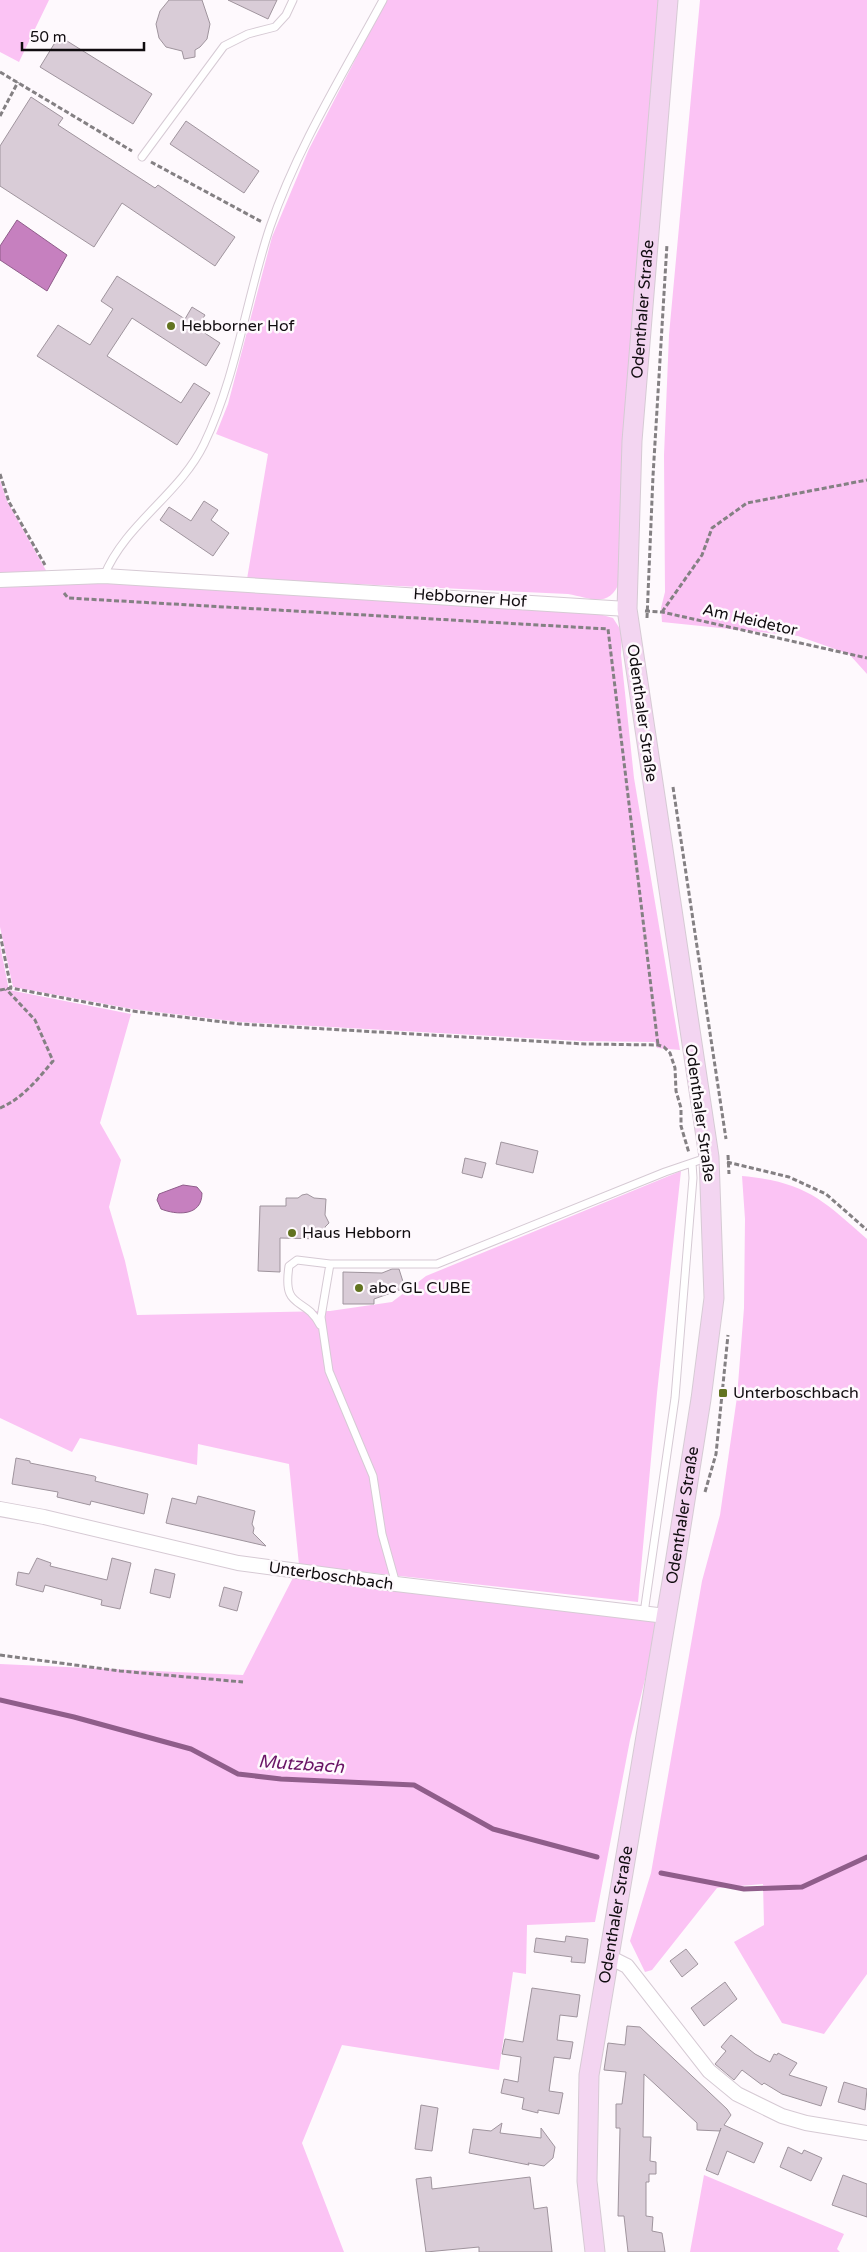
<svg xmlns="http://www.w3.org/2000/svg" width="867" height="2252" viewBox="0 0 867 2252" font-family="'Varela Round',sans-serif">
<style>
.green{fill:#fbc3f4}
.water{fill:#c680bf;stroke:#8f5d8a}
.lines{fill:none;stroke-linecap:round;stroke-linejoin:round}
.stream{stroke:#8f5d8a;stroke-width:5}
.building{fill:#d9ccd7;stroke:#9f949d}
.service-casing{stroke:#d6cad4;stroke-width:9}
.minor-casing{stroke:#d6cad4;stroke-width:16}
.secondary-casing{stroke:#d6cad4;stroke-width:21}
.path{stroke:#848083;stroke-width:3;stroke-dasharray:5 2.5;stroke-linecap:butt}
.service{stroke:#fff;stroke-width:7}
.minor{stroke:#fff;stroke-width:14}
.secondary{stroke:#f3d5f1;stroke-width:19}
.poi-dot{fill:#627320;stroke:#fef9fd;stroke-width:2}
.labels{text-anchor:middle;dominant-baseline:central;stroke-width:5;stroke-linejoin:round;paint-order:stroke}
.street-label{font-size:16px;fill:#100c0f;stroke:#fef9fd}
.poi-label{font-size:16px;fill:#100c0f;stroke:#fef9fd;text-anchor:start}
.water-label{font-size:18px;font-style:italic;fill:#6a1566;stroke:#fef9fd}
</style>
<rect width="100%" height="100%" fill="#fef9fd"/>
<path class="green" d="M0,0H49L19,62L0,52Z
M386,0H659L620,581C609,609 591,598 568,594L247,579L268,454L216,434L228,404L272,237L309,149Z
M700,0H867V674L849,654L798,636L662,622L661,608L665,592L664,455L669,335Z
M0,480L7,501L48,574L0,576Z
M74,580L588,611L613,618L622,632L621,655L634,778L680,1050L657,1048L655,1042L581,1041L240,1022L132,1009L13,987L0,927V585Z
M0,945L9,990L131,1014L100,1123L121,1160L109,1207L125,1261L137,1315L330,1311L392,1302L426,1276L681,1171L657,1393L638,1602L299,1565L289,1464L198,1444L197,1465L80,1438L72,1452L0,1418Z
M742,1176C805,1182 822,1199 867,1239V1974L824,2034L782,2023L734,1942L764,1925L763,1884L717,1888L652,1970L645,1972L630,1941L651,1873L702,1581L720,1515L737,1397L744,1308L745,1219Z
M298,1568L660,1619L630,1740L595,1922L527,1925L526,1974L513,1972L499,2070L342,2045L302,2143L344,2252H0V1664L243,1675Z
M704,2175L844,2234L837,2249L840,2252H690Z"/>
<path class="water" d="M17,220L67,255L47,291L0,260V246Z
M183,1185L197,1187L202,1193C202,1217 176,1215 161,1209L157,1200L159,1194Z"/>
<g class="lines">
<path class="stream" d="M0,1700L74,1717L191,1749L238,1774L281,1779L414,1785L493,1829L597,1857
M661,1873L744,1889L802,1887L867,1857"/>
</g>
<path class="building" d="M169,0H202L210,24L207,39L200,47L195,50V57L184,59L182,51L166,47L159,38L156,24L160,11Z
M228,0H277L268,19Z
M59,36L152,94L133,124L40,67Z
M31,97L63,118L58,125L155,188L158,185L235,237L215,266L122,203L94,247L0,186V146Z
M186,121L259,171L244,193L170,144Z
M117,276L185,319L192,307L205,315L197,328L220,343L206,366L132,318L107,356L181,403L194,383L210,393L177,445L37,356L58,325L90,345L113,309L101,301Z
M204,501L218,510L211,520L229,533L213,556L160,520L169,507L191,521Z
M501,1142L538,1151L533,1173L496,1164Z
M465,1158L486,1163L482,1178L462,1173Z
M307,1194L314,1198L326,1199L325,1215L329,1223L325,1227V1239L280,1238V1272L258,1271L260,1206H286V1198H298L302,1195Z
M392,1269H399L405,1288L374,1299V1304H343V1272L382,1273Z
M16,1458L30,1461V1463L94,1476L96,1477L95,1481L148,1494L144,1514L91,1501L90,1505L57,1497L58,1492L12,1484Z
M198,1496L255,1511L252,1524L254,1528L253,1533L266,1546L166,1523L172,1498L196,1504Z
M37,1558L51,1563L50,1566L107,1580L112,1558L131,1563L120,1609L101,1605L102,1600L45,1585L43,1592L16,1585L18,1572L29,1574Z
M155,1569L175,1574L170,1598L150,1593Z
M224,1587L242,1592L237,1611L219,1606Z
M566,1936L588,1939L585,1963L571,1962L572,1957L534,1952L536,1938L565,1942Z
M686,1949L698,1964L682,1977L670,1961Z
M725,1982L737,1999L704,2026L691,2008Z
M532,1988L580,1995L577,2017L560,2015L557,2040L573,2042L570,2059L554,2057L549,2091L563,2093L559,2114L538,2110V2113L522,2109L524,2098L501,2093L504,2079L518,2082L521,2057L502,2054L505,2039L523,2042Z
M627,2026L640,2027L727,2109L731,2115L724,2125L763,2143L754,2163L727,2151L718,2175L706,2170L721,2128L720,2131L697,2130V2123L644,2074L643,2137H651L650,2161L656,2162V2174H649V2182H646V2216L653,2217L652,2231L662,2233L665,2252H628L624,2216H618L620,2128H616V2104H622L626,2072L604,2070L608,2043L625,2045Z
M731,2035L755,2054L770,2062L774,2054L777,2055L778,2053L797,2063L789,2075L827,2087L821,2106L782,2094L764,2083L762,2085L742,2070L734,2080L715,2064L726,2051L721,2047Z
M844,2082L867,2089L865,2110L838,2102Z
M421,2105L438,2108L432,2151L415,2149Z
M502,2123L500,2133L541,2138V2128L555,2147L553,2158L544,2166L528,2163L529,2165L469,2153L473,2129L491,2131Z
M788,2147L802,2154L804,2150L822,2158L811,2181L780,2167Z
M843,2175L867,2184V2217L832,2205Z
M431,2177L432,2189L530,2177L534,2209L547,2207L552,2252H479V2247L426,2252L416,2179Z"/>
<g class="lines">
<defs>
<path id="service" d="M142,157L224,46L248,34L275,27L286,15L293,0
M104,576C125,524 180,494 204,444C237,375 246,299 270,227C297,148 343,74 383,0
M320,1325C305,1295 282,1312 289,1266L297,1260L330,1264
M396,1584L382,1534L373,1476L329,1371L321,1317L330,1264H437L665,1172L709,1157
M644,1613L675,1398L693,1178L692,1163"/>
<path id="minor" d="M0,580L104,576L627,609
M0,1509L44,1517L238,1563L396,1584L666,1616
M609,1957L627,1966L709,2071L737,2094L782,2116L806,2123L867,2133"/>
<g id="secondary">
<path id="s1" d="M595,2252L587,2181L589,2075L674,1570L701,1399L714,1298L709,1157L627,609L632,441L668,0"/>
</g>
</defs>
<use href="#service" class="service-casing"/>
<use href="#minor" class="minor-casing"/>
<use href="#secondary" class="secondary-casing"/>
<path class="path" d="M0,72L132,151
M0,116L18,82
M151,162L262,222
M0,474L9,502L45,565
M64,593L68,598L608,629L658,1045
M645,611L662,612L867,658
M662,612L702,555L712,528L747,503L867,480
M647,618L653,476L667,244
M673,787L726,1139
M0,934L11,988
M0,990L11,988L132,1011L240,1024L585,1044L658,1045L664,1047L670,1053L675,1068L676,1091L681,1108V1126L689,1153
M0,1108C22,1099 38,1079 53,1061L35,1020L6,989
M728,1155L729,1174
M727,1162L789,1177L826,1194L867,1230
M705,1492L716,1454L728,1335
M0,1655L120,1671L243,1682"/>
<use href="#service" class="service"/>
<use href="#minor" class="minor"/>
<use href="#secondary" class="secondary"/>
</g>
<g class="poi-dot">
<circle cx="171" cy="326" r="5"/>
<circle cx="292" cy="1233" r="5"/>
<circle cx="359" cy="1288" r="5"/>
<rect x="718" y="1388" width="10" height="10" rx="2.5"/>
</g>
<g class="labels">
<g class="street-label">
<text stroke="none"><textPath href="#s1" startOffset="1960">Odenthaler Straße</textPath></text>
<text transform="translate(470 598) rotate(4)">Hebborner Hof</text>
<text transform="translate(750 620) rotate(13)">Am Heidetor</text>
<text transform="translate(642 713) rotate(82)">Odenthaler Straße</text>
<text transform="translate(700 1113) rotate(82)">Odenthaler Straße</text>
<text stroke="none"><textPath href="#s1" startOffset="745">Odenthaler Straße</textPath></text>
<text transform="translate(331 1576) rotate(8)">Unterboschbach</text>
<text stroke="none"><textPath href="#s1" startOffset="340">Odenthaler Straße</textPath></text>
</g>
<g class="poi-label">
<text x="181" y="326">Hebborner Hof</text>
<text x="302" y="1233">Haus Hebborn</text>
<text x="369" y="1288">abc GL CUBE</text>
<text x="733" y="1393">Unterboschbach</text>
</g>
<g class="water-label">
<text transform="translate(301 1764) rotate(4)">Mutzbach</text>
</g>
</g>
<path d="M22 42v8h122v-8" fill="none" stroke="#100c0f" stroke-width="2.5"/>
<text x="30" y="42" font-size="15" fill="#100c0f" stroke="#fef9fd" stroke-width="4" paint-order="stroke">50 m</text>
</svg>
